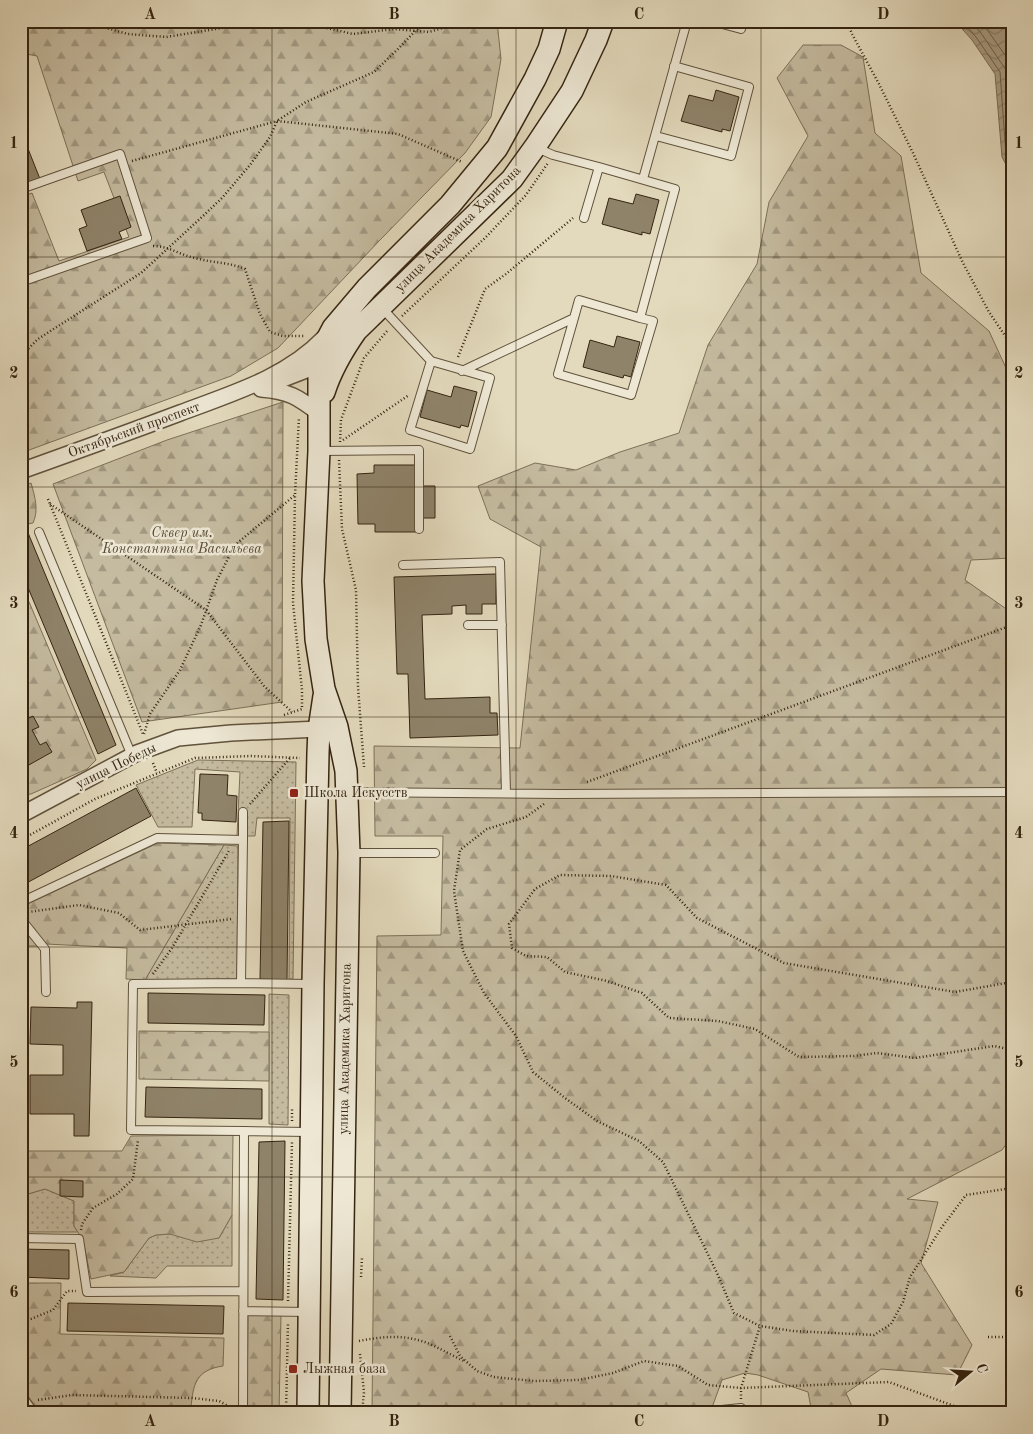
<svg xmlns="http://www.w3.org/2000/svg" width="1033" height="1434" viewBox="0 0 1033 1434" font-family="'Old Standard TT',serif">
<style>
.grass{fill:url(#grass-dots);stroke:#7c7058}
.forest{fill:url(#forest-firs);stroke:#7c7058}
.water{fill:url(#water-waves);stroke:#7a6c55}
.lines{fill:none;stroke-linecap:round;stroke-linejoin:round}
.shore{stroke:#6e604a;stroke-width:1}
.building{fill:#8f836a;stroke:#342411}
.lane-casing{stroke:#60523c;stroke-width:10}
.street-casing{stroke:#60523c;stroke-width:18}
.secondary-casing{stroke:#342411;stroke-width:24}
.path{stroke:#342411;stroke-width:2.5;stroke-dasharray:1 2.5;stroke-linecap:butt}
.lane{stroke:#ede7d4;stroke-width:8}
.street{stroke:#ede7d4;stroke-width:15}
.secondary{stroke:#ede7d4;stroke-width:21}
.grid{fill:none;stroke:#342411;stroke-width:1;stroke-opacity:0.55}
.poi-dot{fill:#8f2418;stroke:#ede7d4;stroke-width:2}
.labels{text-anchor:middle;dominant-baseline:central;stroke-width:5;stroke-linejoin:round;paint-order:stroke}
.street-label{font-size:14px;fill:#342411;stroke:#ede7d4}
.park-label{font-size:14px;font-style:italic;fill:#584a35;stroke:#ede7d4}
.poi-label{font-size:14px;fill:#342411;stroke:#ede7d4;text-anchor:start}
.neatline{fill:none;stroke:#342411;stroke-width:2}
.grid-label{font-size:16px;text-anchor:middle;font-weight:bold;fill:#342411}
</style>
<defs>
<pattern id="grass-dots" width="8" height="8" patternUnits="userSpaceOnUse" patternTransform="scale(1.25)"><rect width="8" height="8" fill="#c5bba0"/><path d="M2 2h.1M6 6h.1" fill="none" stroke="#a19881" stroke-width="1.8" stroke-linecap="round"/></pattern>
<pattern id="forest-firs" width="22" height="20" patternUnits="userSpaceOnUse" patternTransform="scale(1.25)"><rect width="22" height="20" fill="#c5bba0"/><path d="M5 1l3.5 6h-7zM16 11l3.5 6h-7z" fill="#a19881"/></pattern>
<pattern id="water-waves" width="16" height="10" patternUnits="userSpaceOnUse" patternTransform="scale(1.25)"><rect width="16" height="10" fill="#a89c83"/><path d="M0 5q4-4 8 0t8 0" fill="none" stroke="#8a7f6a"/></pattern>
</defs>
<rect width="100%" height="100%" fill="#e3dabd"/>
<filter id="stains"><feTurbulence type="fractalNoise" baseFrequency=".004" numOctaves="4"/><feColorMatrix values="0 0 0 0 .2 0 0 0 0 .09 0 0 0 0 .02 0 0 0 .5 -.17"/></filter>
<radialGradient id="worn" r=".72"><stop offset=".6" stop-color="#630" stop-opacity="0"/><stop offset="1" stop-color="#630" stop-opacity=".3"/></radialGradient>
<path class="grass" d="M198,760L296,762L293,979H289L290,818H257L255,836H237L240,772L195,769L192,827H158L136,785Z
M224,845L238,846L237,979L145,980Z
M269,994L289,995L288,1125L269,1124Z
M45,1189L74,1201V1226L78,1232H21V1196Z
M232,1215V1266H167L156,1278L110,1276L124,1272L149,1238L156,1235L170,1234L219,1238Z"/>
<path class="forest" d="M21,21H497L501,59L491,117L465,153L380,240L278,348L231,376L21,453V197L32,193L59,261L129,237L104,172L78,181L37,56L21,53Z
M803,45H841L863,57L875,133L901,156L921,273L989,331L1012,381V558L971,560L965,580L1012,613V1136L1002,1150L907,1199L938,1202L921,1263L972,1345L957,1375L881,1369L846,1393L855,1413H812L808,1392L758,1375L745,1373L722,1380L710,1413H372L377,936L441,935L443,836H375L374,746L520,748L541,547L490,519L478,486L535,463L576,470L620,452L679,433L708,345L757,264L769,202L808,136L777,78Z
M283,402L282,702L142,722L53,484L167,440Z
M31,483C35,497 39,510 33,523L21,525V487Z
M21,583L96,760L87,769L31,794L21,795Z
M158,843L224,845L145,980L126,979L127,948L46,944L21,914V907Z
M21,927L38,946H21Z
M139,1031L269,1032V1081L139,1079Z
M233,1135L232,1215L219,1238L197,1242L170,1234L156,1235L149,1238L124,1272L91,1279L83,1240L74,1226V1201L45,1189L21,1196V1151H122L131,1136Z
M21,1283H61L60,1334L224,1338L223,1366C196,1370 193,1384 191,1408L37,1409L21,1386Z
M248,1314L281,1315L279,1413H247Z"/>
<path class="water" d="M955,21H1012V176L1002,157L995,74L972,40Z"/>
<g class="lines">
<path class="shore" d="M962,21L976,37L1000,72L1006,155L1012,165
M970,21L981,33L1006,70L1012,142
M981,21L1012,65"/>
</g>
<path class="building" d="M716,90L739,97L730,131L722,129V132L681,121L689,95L713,101Z
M21,131L40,179L21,186Z
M636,194L659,200L650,234L642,232V235L602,224L609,198L633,204Z
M120,196L131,227L119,232L122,239L87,251L79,229L87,226L81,210Z
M617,336L640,342L631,377L624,375L623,378L583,367L590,340L614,347Z
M454,386L477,392L468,427L461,425L460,428L420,417L427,390L451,397Z
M374,465H416V532H375V524H358L357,474L374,473Z
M422,486H435V518H422Z
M26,528L116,745L98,754L21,571V529Z
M496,574V604H482V614H466V605L452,606V614L422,615L425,699L490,697V713H497L498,735L410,738L408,674H397L394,577Z
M33,716L39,727L32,730L40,745L46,742L52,752L27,766L21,755V722Z
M200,774L228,775L227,795L237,796L236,822L202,820V813H198Z
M136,788L151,816L21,886V850Z
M289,821L287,980L260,979L263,822Z
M148,993L265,995L264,1025L148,1023Z
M77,1002H92L89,1136H74V1114H30V1075H63V1045L30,1044L31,1007L77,1008Z
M146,1087L262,1089V1119L145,1117Z
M285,1141L283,1300L256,1299L259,1142Z
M60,1180L83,1181V1197L60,1196Z
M21,1249L69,1250V1279L21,1277Z
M68,1303L224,1306L223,1334L67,1331Z"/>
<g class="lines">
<defs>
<path id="lane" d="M711,21L741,29L743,21
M656,136L731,156L749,87L674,66
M537,148L553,155L599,167
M643,179L687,21
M21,189L120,154L147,238L21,282
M382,308L431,361L490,378L470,449L410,430L431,361
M574,318L558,374L631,395L653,321L640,318
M462,371L574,318L579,300L640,318L675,189L599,167L584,218
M321,451L419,450V529
M39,532L132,756
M403,565L500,562L506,793
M468,625H502
M348,792L560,794L1012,792
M243,840V812
M351,853H435
M21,902L157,838L243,840L241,983L133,984L131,1130L244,1131L243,1413
M21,919L45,949L46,992
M241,983L311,984
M244,1131L309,1132
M21,1238L79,1239L87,1292L243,1291
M243,1311L309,1312
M21,1395L34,1413
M692,1413L741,1408L740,1413"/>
<path id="street" d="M275,382L319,365L325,361
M261,389C289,391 298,397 320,414
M21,471C74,452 127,433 180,413C230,394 286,378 324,338
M21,815L137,753L178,738L231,733L319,729"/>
<path id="secondary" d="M324,392C331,370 342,351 356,331L512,179L535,147L572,91L596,40L603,21
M308,1413L313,984L318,753L319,729L324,696
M340,1413L349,853L346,771L337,727L324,689L316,639L313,581L319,451V365L322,349L333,328L367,288L450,205L497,148L535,79L549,49L557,21"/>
</defs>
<use href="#lane" class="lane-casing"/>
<use href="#street" class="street-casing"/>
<use href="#secondary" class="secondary-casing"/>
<path class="path" d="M81,21L128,34L166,37L265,21
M296,21L353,34L394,29L429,32L467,21
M526,21L539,24
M847,21L852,34L879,84L913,153L963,263L989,312L1012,346
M132,161L277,121L398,134L462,162
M153,246C169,246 180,255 195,258C212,263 229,262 245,269L260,314L270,332L283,336H305
M402,316L485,238L526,195L548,163
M21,356L38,339L141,273L203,216L222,198L250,165L270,137L277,121L306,102L374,72L398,49L418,28L422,21
M458,357L485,289L506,274L573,218
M343,440L409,395
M340,442L341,420L364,358L388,330
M339,460L342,529L356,590L358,687L364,767
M48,499L143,734
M50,504L206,610L264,686L292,712
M284,715L302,709V690L293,603L295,495L299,417
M144,734L150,714L180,670L201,625L217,580L235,545L295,495
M153,763L157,773
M587,782L1012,625
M250,804L290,758
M544,804L526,817L487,829L460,850L454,891L463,951L484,993L516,1036L533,1072L565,1098L597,1121L639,1141L663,1162L717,1273L734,1313L760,1326L793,1331L874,1335L891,1324L903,1302L910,1277L942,1227L966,1195L1012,1188
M21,840L95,799L195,758L251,756L300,758
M28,912L79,905L119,913L140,930L232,919
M153,974L172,948L230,849
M1012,982L955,992L784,963L697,918L666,885L611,876L560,875L535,889L509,924L512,948L526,956L547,957L565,972L607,981L642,993L669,1018L718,1021L755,1029L799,1057L854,1056L877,1053L915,1058L994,1046L1012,1050
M292,1121V1107
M81,1230L82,1224L93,1208L117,1194L133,1179L138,1140
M361,1277L362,1257
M288,1301L292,1142
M21,1323L53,1310L67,1291H76
M450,1336L460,1356L477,1371L494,1377L534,1381L579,1380L613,1373L644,1361L678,1366L708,1385L741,1388L889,1382L973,1413
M988,1337H1012
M359,1341C384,1336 408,1334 432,1345C443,1350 453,1356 464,1361
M360,1354L364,1392L362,1413
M741,1399V1388L760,1326
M38,1400L72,1395L192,1398L219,1401L232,1408
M286,1413L288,1322"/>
<use href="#lane" class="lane"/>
<use href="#street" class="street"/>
<use href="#secondary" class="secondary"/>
</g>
<path class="grid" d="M272,21V1413M516,21V1413M761,21V1413M21,257H1012M21,487H1012M21,717H1012M21,947H1012M21,1177H1012"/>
<g class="poi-dot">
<rect x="289" y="788" width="10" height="10" rx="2.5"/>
<rect x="288" y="1364" width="10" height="10" rx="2.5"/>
</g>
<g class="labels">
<g class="street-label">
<text transform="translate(458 229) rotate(-45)">улица Академика Харитона</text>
<text transform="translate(134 430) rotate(-20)">Октябрьский проспект</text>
<text transform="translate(116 766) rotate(-26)">улица Победы</text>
<text transform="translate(345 1049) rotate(-89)">улица Академика Харитона</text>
</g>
<g class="park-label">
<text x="182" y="533">Сквер им.<tspan x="182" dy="16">Константина Васильева</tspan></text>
</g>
<g class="poi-label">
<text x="304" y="793">Школа Искусств</text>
<text x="303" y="1369">Лыжная база</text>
</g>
</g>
<rect width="1033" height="1434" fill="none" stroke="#e3dabd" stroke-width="55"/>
<g transform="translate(970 1372) rotate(72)" stroke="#ede7d4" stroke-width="4" paint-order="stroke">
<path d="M0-4L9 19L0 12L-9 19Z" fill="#342411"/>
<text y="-8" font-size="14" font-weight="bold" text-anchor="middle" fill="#342411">С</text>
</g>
<rect x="28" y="28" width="978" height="1378" class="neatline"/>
<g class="grid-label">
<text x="150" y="19">A</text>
<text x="394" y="19">B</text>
<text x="639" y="19">C</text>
<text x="883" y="19">D</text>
<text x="14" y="148">1</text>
<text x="1019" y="148">1</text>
<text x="14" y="378">2</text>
<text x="1019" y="378">2</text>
<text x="14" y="608">3</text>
<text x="1019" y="608">3</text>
<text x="14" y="838">4</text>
<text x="1019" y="838">4</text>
<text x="14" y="1067">5</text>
<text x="1019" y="1067">5</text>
<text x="14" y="1297">6</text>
<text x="1019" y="1297">6</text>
<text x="150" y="1426">A</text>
<text x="394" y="1426">B</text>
<text x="639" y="1426">C</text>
<text x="883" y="1426">D</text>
</g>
<rect width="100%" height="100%" filter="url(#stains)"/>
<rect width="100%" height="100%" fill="url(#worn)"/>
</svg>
